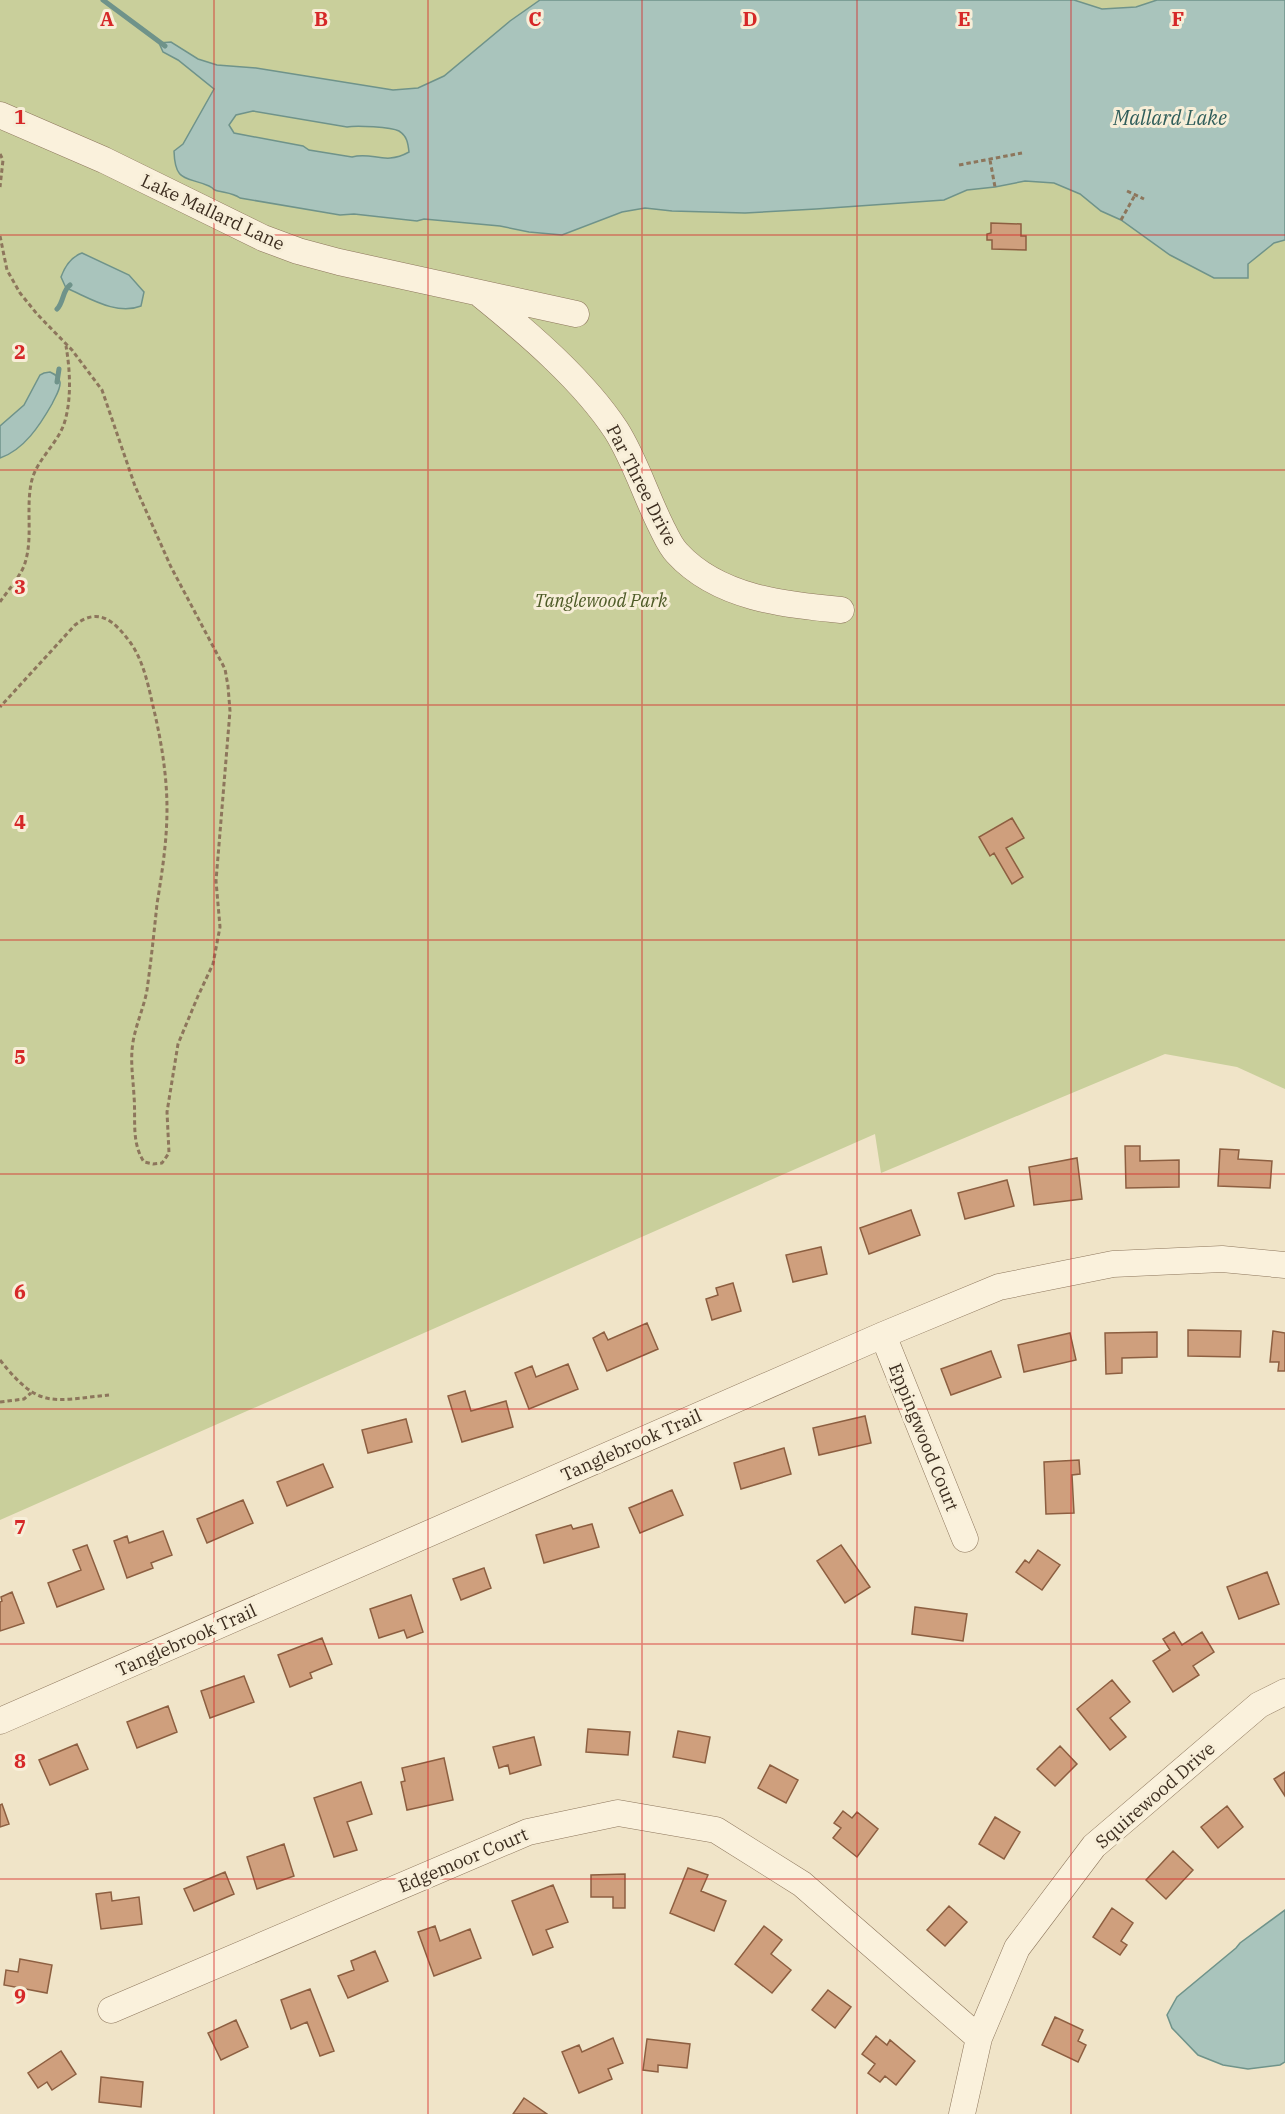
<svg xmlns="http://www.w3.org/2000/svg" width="1285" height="2114" viewBox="0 0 1285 2114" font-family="'IBM Plex Serif',serif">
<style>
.green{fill:#c9cf9b}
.water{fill:#a9c4bc;stroke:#6f938a;stroke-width:1.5;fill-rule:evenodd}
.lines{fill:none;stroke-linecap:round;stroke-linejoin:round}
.stream{stroke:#6f938a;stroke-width:5}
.building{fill:#cf9f7d;stroke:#8d5f41;stroke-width:1.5}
.minor-casing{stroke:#8d765c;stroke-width:27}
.path{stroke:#8d765c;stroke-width:3;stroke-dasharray:4.5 3;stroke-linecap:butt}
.minor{stroke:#faf1dc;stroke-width:26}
.grid{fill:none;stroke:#d62828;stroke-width:1.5;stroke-opacity:0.55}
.labels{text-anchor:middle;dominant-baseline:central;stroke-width:6;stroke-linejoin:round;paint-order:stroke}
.street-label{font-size:18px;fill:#3d2e20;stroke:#f7eed8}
.park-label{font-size:18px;font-style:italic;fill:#4d5a26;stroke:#f7eed8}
.water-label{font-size:20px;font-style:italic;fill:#2f5d5a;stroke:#f7eed8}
.grid-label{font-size:20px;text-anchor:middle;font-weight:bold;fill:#d62828;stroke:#f7eed8;stroke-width:6;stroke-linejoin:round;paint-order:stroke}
</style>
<rect width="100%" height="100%" fill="#f0e4c8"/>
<path class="green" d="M0,0H1285V1089L1237,1067L1165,1054L881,1173L875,1134L0,1520Z"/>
<path class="water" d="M540,0H1074L1102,9L1136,7L1157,0H1285V240L1274,243L1248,264V278H1214L1170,255L1121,220L1101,211L1080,194L1054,183L1025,181L995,187L967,190L944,200L816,209L745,213L672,211L645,208L622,212L562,235L529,232L500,226L424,219L417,221L354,214L340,215L240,198C233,193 226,193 218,191C210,189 217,190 209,186C187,176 175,184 174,151L183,144L214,89L178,60L163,52L159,43L171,42L198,59L217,65L256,68L393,90L418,88L444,76L510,21ZM253,111L347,127C356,125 391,127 399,131C407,136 408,143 409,152C384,166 373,151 352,157L309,150L303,146L234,133L229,125L236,115Z
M82,253L129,275L144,292L141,306C116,316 88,297 66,288L61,277C65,266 71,257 82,253Z
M50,372C54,374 59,376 60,382C61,389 55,397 52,404C40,425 24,450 0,458V426L24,405L40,375L44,373Z
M1285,1910V2062L1280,2065L1248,2069L1223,2065L1198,2055L1172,2028L1167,2015L1177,1997L1236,1948L1240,1943Z"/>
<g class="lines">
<path class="stream" d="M103,0L165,46
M57,309C64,302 62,291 70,285
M57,382L59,369"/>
</g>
<path class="building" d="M991,223L1021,224V236H1026V250L992,249V240H987V234L991,233Z
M1012,818L1024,838L1006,848L1023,877L1012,884L994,853L990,856L979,837Z
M1125,1146H1140V1161L1179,1160V1187L1126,1188Z
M1220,1149L1239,1150L1238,1159L1272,1161L1270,1188L1218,1186Z
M1077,1158L1082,1199L1034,1205L1029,1167Z
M1007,1180L1014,1206L965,1219L958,1193Z
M911,1210L920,1235L869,1254L860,1228Z
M821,1247L827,1274L793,1282L786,1255Z
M733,1283L741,1311L712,1320L706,1299L718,1295L716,1288Z
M647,1323L658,1349L607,1371L593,1338L604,1332L608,1340Z
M1188,1330L1241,1331L1240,1357L1188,1356Z
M1273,1331L1285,1333V1371H1278L1279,1362H1270Z
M1157,1332V1357L1122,1358V1373L1106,1374L1105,1333Z
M1070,1333L1076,1360L1024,1372L1018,1345Z
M991,1351L1001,1377L951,1395L941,1369Z
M568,1364L578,1389L529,1409L515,1373L532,1366L536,1377Z
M465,1391L471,1411L506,1401L513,1427L462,1442L448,1396Z
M865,1416L871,1443L819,1455L813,1428Z
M406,1419L412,1442L368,1453L362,1430Z
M784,1448L791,1474L741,1489L734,1463Z
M1079,1460L1080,1474L1072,1475L1074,1513L1046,1514L1044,1462Z
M323,1464L333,1487L287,1506L277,1482Z
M672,1490L683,1515L640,1533L629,1508Z
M243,1500L253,1523L207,1543L197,1519Z
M592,1524L599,1547L544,1563L536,1535L571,1525L573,1529Z
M163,1531L172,1555L151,1563L153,1568L127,1578L114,1541L127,1536L129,1543Z
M87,1545L104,1589L57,1607L48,1583L81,1570L73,1550Z
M841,1545L870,1587L845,1603L817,1561Z
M1038,1550L1060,1565L1042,1590L1016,1572L1025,1560L1029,1563Z
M484,1568L491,1588L461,1600L453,1579Z
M1267,1572L1279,1604L1239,1619L1227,1587Z
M12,1592L24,1623L0,1631V1602L2,1601L1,1597Z
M411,1595L423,1632L407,1638L404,1630L379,1638L370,1609Z
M915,1607L967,1614L963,1641L912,1634Z
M1174,1632L1182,1645L1202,1632L1214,1652L1193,1666L1199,1675L1173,1692L1153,1661L1170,1650L1163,1639Z
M322,1638L332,1664L310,1673L312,1678L290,1687L278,1655Z
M244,1676L254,1702L210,1718L201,1691Z
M1112,1680L1130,1702L1110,1718L1126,1737L1110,1750L1077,1709Z
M168,1706L177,1732L137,1748L127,1722Z
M588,1729L630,1732L628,1755L586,1752Z
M678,1731L710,1737L705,1763L673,1757Z
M534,1737L541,1765L510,1774L508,1765L499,1768L493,1747Z
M77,1744L88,1769L50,1785L39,1760Z
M1060,1746L1077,1764L1055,1786L1037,1769Z
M444,1758L453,1800L407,1810L401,1782L405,1781L402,1768Z
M770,1765L798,1780L786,1803L758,1788Z
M1285,1772V1796L1274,1779Z
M361,1782L372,1814L347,1822L357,1850L334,1857L314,1798Z
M2,1804L9,1824L0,1827V1805Z
M1227,1806L1243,1827L1218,1848L1201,1827Z
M843,1811L852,1818L857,1812L878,1829L857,1857L833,1838L841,1828L834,1823Z
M995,1817L1020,1832L1004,1859L979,1844Z
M284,1844L294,1876L257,1889L247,1857Z
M1173,1851L1193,1870L1166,1899L1146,1880Z
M688,1868L708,1875L701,1891L726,1901L714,1931L670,1913Z
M225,1872L234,1894L194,1911L184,1889Z
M625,1874V1908H613V1897H591V1875Z
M553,1885L568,1922L546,1930L553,1947L533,1955L512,1901Z
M111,1892L112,1901L139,1897L142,1924L101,1929L96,1894Z
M949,1906L967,1922L945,1946L927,1930Z
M1112,1908L1133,1923L1121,1941L1127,1945L1120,1955L1093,1937Z
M435,1926L440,1941L470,1929L481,1958L434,1976L418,1932Z
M764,1926L782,1940L771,1954L791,1970L772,1993L735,1964Z
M375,1951L388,1981L348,1998L338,1976L354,1970L351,1961Z
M20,1959L52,1965L47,1993L4,1985L6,1970L18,1972Z
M310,1989L334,2051L320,2056L307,2022L291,2029L281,2000Z
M828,1990L851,2007L835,2028L812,2010Z
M1055,2017L1083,2030L1078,2041L1086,2045L1078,2062L1042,2045Z
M236,2020L248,2047L221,2060L208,2033Z
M876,2036L887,2045L890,2040L915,2061L896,2085L885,2076L880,2082L868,2073L875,2064L862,2054Z
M613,2038L623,2063L608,2069L612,2079L579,2093L562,2052L579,2045L582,2052Z
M647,2039L690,2044L687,2068L658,2065V2072L643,2070Z
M61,2051L76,2074L52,2090L47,2082L38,2088L28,2073Z
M101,2077L143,2082L141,2107L99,2102Z
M524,2098L547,2114H513Z"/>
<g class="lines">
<defs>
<path id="minor" d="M0,115L104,160L263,238L298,251L339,262L576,314
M481,295C528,333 583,380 616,430C635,460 645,494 661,526C665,534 670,546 677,553C718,598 785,605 841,610
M883,1335L965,1539
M0,1721L883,1335L999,1287L1113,1264L1222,1259L1285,1265
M111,2010L528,1832L618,1813L716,1830L802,1884L979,2038
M962,2114L979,2038L1017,1948L1094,1846L1259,1705L1285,1692"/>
</defs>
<use href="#minor" class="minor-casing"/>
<path class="path" d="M0,154L3,160L0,187
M990,160L995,187
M959,165L1022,153
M1127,191L1144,199
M1121,220L1135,195
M0,236L7,270L20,293L37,314L72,350L102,390L135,486L171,567L225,669L228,686L230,711L216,881L220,927L213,964L198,996L178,1044L167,1112L169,1153L162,1163L153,1164L144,1162C131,1142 136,1120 134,1096C133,1077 130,1061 133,1042C136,1024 144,1007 147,990C151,961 154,933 157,904C162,873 167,841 167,809C167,775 161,739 153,706C148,684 143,660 130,642C115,622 99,606 75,625L0,707
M0,602C8,590 21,576 25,563C33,538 26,510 31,484C35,461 56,446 64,424C72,400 70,369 66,346
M0,1360C39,1409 50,1401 109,1395
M0,1402L24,1399L31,1393"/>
<use href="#minor" class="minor"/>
</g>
<path class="grid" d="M214,0V2114M428,0V2114M642,0V2114M857,0V2114M1071,0V2114M0,235H1285M0,470H1285M0,705H1285M0,940H1285M0,1174H1285M0,1409H1285M0,1644H1285M0,1879H1285"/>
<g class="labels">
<g class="street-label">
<text transform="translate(213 212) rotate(25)">Lake Mallard Lane</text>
<text transform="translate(642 485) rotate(63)">Par Three Drive</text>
<text transform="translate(924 1437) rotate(68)">Eppingwood Court</text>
<text transform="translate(631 1445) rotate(-24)">Tanglebrook Trail</text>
<text transform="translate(186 1640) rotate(-24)">Tanglebrook Trail</text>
<text transform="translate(1155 1795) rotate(-41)">Squirewood Drive</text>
<text transform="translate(463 1860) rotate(-23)">Edgemoor Court</text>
</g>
<g class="park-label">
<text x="601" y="600">Tanglewood Park</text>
</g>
<g class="water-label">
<text x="1170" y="117">Mallard Lake</text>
</g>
</g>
<g class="grid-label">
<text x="107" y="26">A</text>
<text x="321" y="26">B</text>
<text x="535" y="26">C</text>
<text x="750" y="26">D</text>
<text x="964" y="26">E</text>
<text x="1178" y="26">F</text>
<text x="20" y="124">1</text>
<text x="20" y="359">2</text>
<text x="20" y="594">3</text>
<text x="20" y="829">4</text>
<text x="20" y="1064">5</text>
<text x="20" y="1299">6</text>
<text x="20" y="1534">7</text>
<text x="20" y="1768">8</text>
<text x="20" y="2003">9</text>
</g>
</svg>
